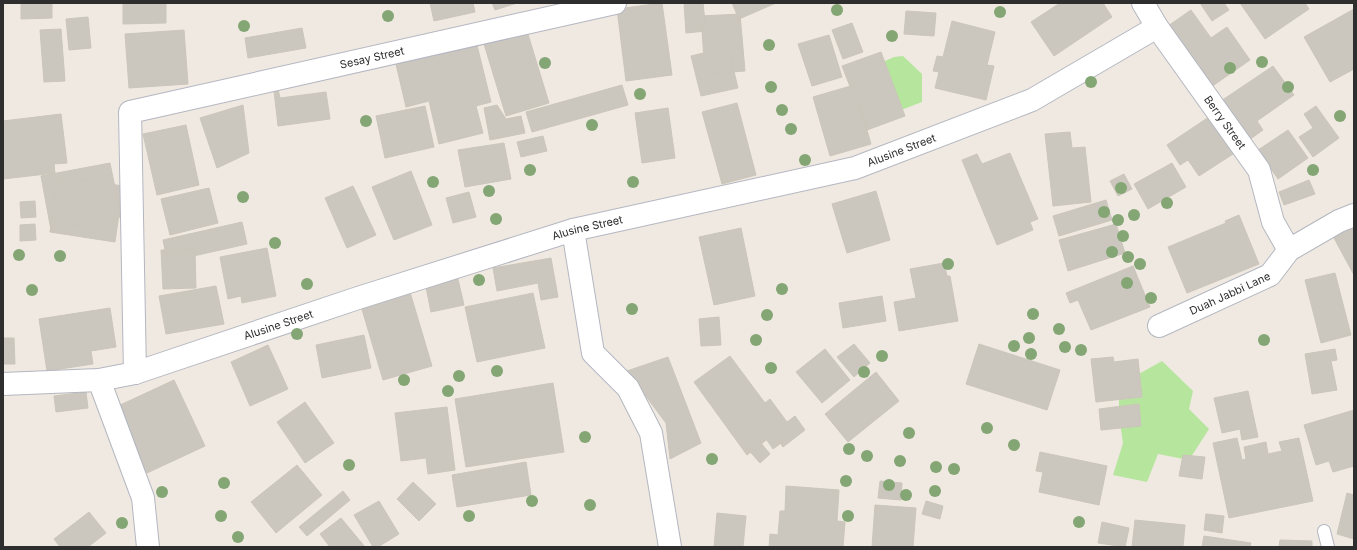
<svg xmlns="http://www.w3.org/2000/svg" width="1357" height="550" viewBox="0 0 1357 550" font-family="Inter,sans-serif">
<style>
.green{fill:#b6e59e}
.building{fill:#cbc7bf;stroke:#cbc5ba}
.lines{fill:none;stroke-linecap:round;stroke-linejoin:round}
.service-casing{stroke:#b4b7c1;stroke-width:14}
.minor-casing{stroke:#b4b7c1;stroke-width:24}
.service{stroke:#fff;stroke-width:12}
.minor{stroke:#fff;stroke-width:22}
.tree{fill:#84a574}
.labels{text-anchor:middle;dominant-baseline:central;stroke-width:3;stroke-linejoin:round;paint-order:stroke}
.street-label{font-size:11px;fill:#2e2e2e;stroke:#fff}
</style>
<rect width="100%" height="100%" fill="#efe9e1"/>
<path class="green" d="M903,56L922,74V102L896,112L881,63L894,57Z
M1162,361L1193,391L1189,409L1209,429L1189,460L1158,454L1147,482L1113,475L1123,443L1119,416V385Z"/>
<path class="building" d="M21,3H52V18L21,19Z
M123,3H166V23L123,24Z
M430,3H473L475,12L434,21Z
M492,3H517L495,10Z
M662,3L672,75L626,81L617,9Z
M684,3H703L706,31L686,33Z
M732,3H776L739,19Z
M1060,3H1103L1112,17L1054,56L1031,22Z
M1200,3H1224L1229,10L1212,21Z
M1240,3H1305L1309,9L1265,39Z
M1354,9V69L1330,82L1304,37Z
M1191,10L1211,38L1227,27L1250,60L1211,87L1168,26Z
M906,11L936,13L934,36L904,34Z
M740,14L745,71L705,74L701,16Z
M88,17L91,48L69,50L66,19Z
M952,21L995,32L987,65L994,66L986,100L935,88L939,72L933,71L937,56L943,57Z
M852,23L863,52L843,59L832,30Z
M302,28L306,48L248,58L245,38Z
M61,29L65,81L44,82L40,30Z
M184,30L188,84L129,88L125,34Z
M527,31L549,103L506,116L484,44Z
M829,35L842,77L812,86L798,44Z
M476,41L491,102L476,106L483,133L439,144L429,101L406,107L395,60Z
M728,47L738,88L701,96L691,56Z
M881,52L905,116L867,130L842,66Z
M1273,66L1294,95L1257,121L1263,130L1249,140L1221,101Z
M622,85L628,105L532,132L526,112Z
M854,85L871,144L830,156L813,97Z
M278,89L280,98L326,92L330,119L278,126L274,91Z
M737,103L756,175L722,184L702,112Z
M243,105L249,153L217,168L200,118Z
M497,105L506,119L521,116L525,133L490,140L484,108Z
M425,106L434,147L385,158L376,116Z
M1316,106L1339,138L1313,157L1299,137L1313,128L1304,114Z
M668,108L675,158L642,163L635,113Z
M61,114L67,163L54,164L55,173L3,179V121Z
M1209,117L1233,154L1199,176L1188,160L1180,165L1167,145Z
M186,125L199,185L157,195L143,134Z
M1288,130L1308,158L1278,179L1258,150Z
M1070,132L1072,148L1085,147L1091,202L1053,206L1045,134Z
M543,136L547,151L521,157L517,142Z
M504,143L511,179L465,187L458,150Z
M1010,153L1038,219L1030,222L1033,230L997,245L962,160L977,154L982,164Z
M110,163L121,217L51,230L41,176Z
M1172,163L1186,187L1148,209L1134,184Z
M411,171L432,225L394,240L372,187Z
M1124,174L1132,189L1118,196L1110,181Z
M58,176L123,186L115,242L50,232Z
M1309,180L1315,194L1284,205L1279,192Z
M353,186L376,235L347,248L325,198Z
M209,188L218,223L170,235L161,199Z
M876,191L890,240L847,253L832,204Z
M469,192L476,217L453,223L446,198Z
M1106,200L1112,220L1059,236L1053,216Z
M35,201L36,217L21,218L20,202Z
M1239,215L1259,264L1187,293L1168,247L1226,223L1225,221Z
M242,222L247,244L189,257L187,251L166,255L163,240Z
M35,224L36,240L20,241V225Z
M1116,224L1125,253L1068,271L1059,240Z
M741,228L755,296L714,305L699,237Z
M1352,228L1354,231V275L1334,238Z
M267,248L276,296L242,303L241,296L228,299L220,257Z
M195,249L196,288L163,289L161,250Z
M551,258L558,297L541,300L538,283L497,291L493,268Z
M944,263L947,276H950L958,321L899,331L894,302L916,298L910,269Z
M1133,266L1150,307L1091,330L1078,300L1070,303L1066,293Z
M1335,273L1351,335L1321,343L1305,280Z
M457,275L464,305L431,312L425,282Z
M216,286L224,324L166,334L159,296Z
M410,292L432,366L383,380L361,306Z
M533,293L545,348L477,362L465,307Z
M882,296L886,321L843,328L839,303Z
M110,308L116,347L91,351L93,364L47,371L39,319Z
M719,317L721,345L701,346L699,319Z
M364,335L371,368L322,378L316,345Z
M3,338H14L15,364H3Z
M854,344L870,363L854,377L837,357Z
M979,344L1060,370L1047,410L966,384Z
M268,345L288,389L250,406L231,362Z
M825,349L850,380L822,403L796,372Z
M1335,349L1337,360L1331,361L1337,390L1312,394L1305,354Z
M730,356L765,403L770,399L787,422L795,416L805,430L783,447L774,434L747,455L694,382Z
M668,357L701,443L670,459L666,423L627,371Z
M1113,357L1114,362L1138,359L1142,397L1096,402L1091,359Z
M876,372L899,401L848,442L825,414Z
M174,380L205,446L147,473L116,407Z
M553,383L564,452L466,467L455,399Z
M1248,391L1258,437L1242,440L1240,429L1222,433L1214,398Z
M86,392L88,408L56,412L54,396Z
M305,402L334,443L305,463L277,422Z
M1139,404L1141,426L1101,430L1099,409Z
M447,407L455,470L428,474L426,458L401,461L395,413Z
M1354,410V466L1333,472L1329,461L1316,465L1304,425Z
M783,423L792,435L773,449L764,436Z
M756,437L770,454L760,463L745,446Z
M1237,438L1242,460L1246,459L1244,447L1266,442L1268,454L1282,451L1279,442L1299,438L1313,501L1229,518L1213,443Z
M1040,452L1107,466L1099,505L1039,492L1043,472L1036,471Z
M1183,455L1205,457L1202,479L1179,476Z
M526,462L531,495L457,507L452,475Z
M297,465L322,495L276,533L251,502Z
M880,481L902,483L901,500L878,498Z
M413,482L436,504L419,521L397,499Z
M786,486L839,490L837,521L845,522L843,547H769L770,534L778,535L780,511H785Z
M343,491L350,500L307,536L299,527Z
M1347,493L1354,495V539L1337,534Z
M379,501L399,534L378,547H373L354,515Z
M926,501L943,506L940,519L922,514Z
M875,505L916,508L913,547H872Z
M89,512L106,533L88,547H60L54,539Z
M717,513L746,516L743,547H714Z
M1206,514L1224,516L1222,533L1204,530Z
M341,518L365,547H330L320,534Z
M1135,520L1185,525L1183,547H1132Z
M1102,522L1129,528L1125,547L1098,543Z
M1204,536L1251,543L1250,547H1202Z
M1280,540L1312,541V547H1279Z"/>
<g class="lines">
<defs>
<path id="service" d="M1324,531L1328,547"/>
<g id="minor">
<path id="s1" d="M1143,3L1157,27L1259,170L1273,222L1289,250"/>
<path d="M573,230L593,353L628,388L651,433L670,547"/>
<path id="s2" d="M1159,326L1270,275L1289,250L1339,221L1354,215"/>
<path id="s3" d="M135,373L130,112L615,3"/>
<path d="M99,380L143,498L148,547"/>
<path id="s4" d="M3,384L99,380L135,373L358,298L573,230L855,168L1032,100L1157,27"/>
</g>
</defs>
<use href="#service" class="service-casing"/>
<use href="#minor" class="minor-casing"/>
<use href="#service" class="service"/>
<use href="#minor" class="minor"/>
</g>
<g class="tree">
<circle cx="837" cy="10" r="6"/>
<circle cx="1000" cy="12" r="6"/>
<circle cx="388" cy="16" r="6"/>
<circle cx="244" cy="26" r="6"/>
<circle cx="892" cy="36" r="6"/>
<circle cx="769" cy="45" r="6"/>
<circle cx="1262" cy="62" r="6"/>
<circle cx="545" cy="63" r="6"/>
<circle cx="1230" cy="68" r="6"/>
<circle cx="1091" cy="82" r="6"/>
<circle cx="771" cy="87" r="6"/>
<circle cx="1288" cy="87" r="6"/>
<circle cx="640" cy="94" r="6"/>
<circle cx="782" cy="110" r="6"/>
<circle cx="1340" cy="116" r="6"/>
<circle cx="366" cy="121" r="6"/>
<circle cx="592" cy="125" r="6"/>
<circle cx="791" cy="129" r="6"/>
<circle cx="805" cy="160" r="6"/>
<circle cx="530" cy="170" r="6"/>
<circle cx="1313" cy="170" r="6"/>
<circle cx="433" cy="182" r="6"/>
<circle cx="633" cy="182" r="6"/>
<circle cx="1121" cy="188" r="6"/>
<circle cx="489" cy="191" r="6"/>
<circle cx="243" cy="197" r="6"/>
<circle cx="1167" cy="203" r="6"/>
<circle cx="1104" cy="212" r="6"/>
<circle cx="1134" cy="215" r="6"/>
<circle cx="496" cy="219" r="6"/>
<circle cx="1118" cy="220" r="6"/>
<circle cx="1123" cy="236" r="6"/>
<circle cx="275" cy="243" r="6"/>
<circle cx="1112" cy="252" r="6"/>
<circle cx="19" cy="255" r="6"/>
<circle cx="60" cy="256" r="6"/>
<circle cx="1128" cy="257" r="6"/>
<circle cx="948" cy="264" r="6"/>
<circle cx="1140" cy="264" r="6"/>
<circle cx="479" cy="280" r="6"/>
<circle cx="1127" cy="283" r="6"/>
<circle cx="307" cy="284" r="6"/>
<circle cx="782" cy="289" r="6"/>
<circle cx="32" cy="290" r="6"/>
<circle cx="1151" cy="298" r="6"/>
<circle cx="632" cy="309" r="6"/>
<circle cx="1033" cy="314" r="6"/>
<circle cx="767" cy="315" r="6"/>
<circle cx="1059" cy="329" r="6"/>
<circle cx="297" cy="334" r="6"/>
<circle cx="1029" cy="338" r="6"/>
<circle cx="756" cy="340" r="6"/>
<circle cx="1264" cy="340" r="6"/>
<circle cx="1014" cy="346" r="6"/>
<circle cx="1065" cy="347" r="6"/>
<circle cx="1081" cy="350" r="6"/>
<circle cx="1031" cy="354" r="6"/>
<circle cx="882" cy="356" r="6"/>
<circle cx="771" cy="368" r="6"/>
<circle cx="497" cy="371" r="6"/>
<circle cx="864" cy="372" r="6"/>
<circle cx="459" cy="376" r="6"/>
<circle cx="404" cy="380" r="6"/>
<circle cx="448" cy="391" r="6"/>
<circle cx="987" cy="428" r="6"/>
<circle cx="909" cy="433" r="6"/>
<circle cx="585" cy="437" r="6"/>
<circle cx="1014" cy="445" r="6"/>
<circle cx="849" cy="449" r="6"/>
<circle cx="867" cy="456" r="6"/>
<circle cx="712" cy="459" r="6"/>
<circle cx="900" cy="461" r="6"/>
<circle cx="349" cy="465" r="6"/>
<circle cx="936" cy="467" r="6"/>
<circle cx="954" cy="469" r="6"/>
<circle cx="846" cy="481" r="6"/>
<circle cx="224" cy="483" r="6"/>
<circle cx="889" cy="485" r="6"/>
<circle cx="935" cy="491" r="6"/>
<circle cx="162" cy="492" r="6"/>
<circle cx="906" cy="495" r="6"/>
<circle cx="532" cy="501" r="6"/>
<circle cx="590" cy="505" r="6"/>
<circle cx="221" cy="516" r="6"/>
<circle cx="469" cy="516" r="6"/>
<circle cx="848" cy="516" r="6"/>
<circle cx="1079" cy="522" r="6"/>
<circle cx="122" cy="523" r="6"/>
<circle cx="238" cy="537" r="6"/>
</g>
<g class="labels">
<g class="street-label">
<text stroke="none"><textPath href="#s3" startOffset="509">Sesay Street</textPath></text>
<text stroke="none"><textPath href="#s1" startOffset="145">Berry Street</textPath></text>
<text stroke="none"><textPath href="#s4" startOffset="932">Alusine Street</textPath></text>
<text stroke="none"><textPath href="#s4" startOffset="608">Alusine Street</textPath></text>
<text stroke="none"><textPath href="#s2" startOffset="78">Duah Jabbi Lane</textPath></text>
<text stroke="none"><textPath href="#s4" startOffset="284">Alusine Street</textPath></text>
</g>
</g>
<rect width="1357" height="550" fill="none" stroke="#2e2e2e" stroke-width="8"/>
</svg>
